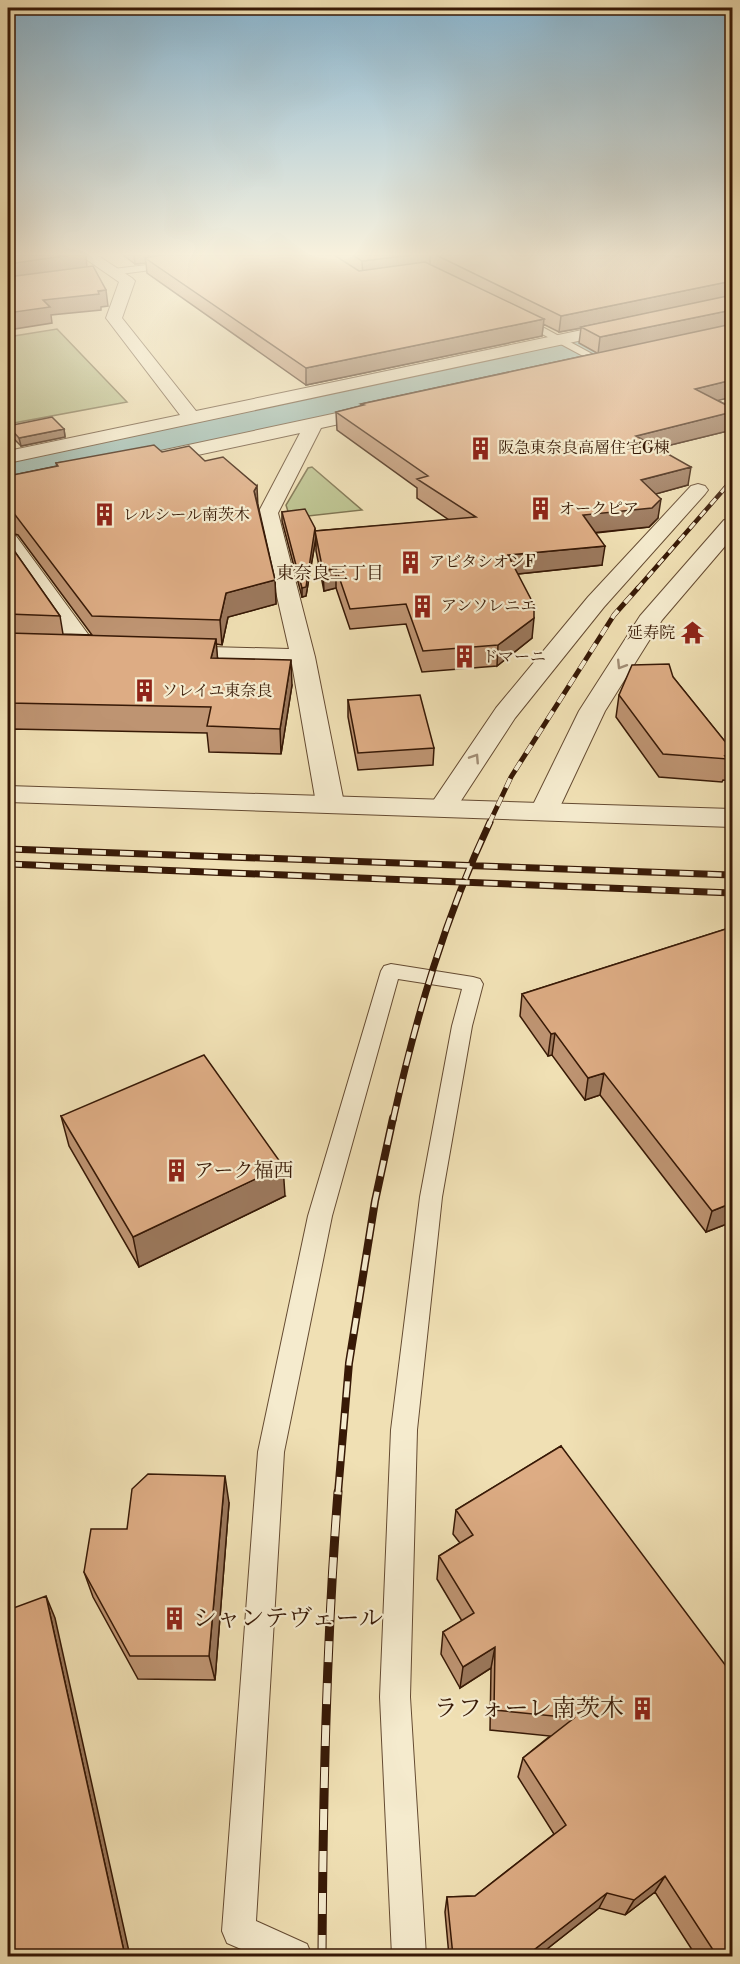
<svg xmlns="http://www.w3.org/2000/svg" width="740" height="1964" viewBox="0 0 740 1964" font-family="'Libre Bodoni','Noto Serif JP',serif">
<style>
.green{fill:#bac28d;stroke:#786e4a;stroke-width:1.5}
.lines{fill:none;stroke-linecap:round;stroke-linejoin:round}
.river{fill:#9bbcb4;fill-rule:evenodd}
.service-casing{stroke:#654b32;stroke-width:2}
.minor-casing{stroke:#654b32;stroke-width:2}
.tertiary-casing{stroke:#654b32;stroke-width:2}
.service{fill:#f5ebce;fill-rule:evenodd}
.minor{fill:#f5ebce;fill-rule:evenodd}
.tertiary{fill:#f5ebce;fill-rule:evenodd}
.rail-far4-casing{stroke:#371906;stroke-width:4.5}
.rail-far3-casing{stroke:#371906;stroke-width:5}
.rail-far2-casing{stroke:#371906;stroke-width:7}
.rail-far1-casing{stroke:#371906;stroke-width:8}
.rail-casing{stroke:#371906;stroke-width:9}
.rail-far4{stroke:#f5ebce;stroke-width:3;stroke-dasharray:8;stroke-linecap:butt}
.rail-far3{stroke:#f5ebce;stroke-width:4;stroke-dasharray:10;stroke-linecap:butt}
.rail-far2{stroke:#f5ebce;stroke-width:4.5;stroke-dasharray:14;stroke-linecap:butt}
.rail-far1{stroke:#f5ebce;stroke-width:5;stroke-dasharray:16;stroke-linecap:butt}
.rail{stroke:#f5ebce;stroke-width:7;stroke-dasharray:21;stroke-linecap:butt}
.wall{fill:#be9472;stroke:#371906;stroke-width:1.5}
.shaded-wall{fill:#9b785c;stroke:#371906;stroke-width:1.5}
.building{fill:#ddac84;stroke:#371906;stroke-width:1.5}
.oneway{stroke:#a08c74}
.labels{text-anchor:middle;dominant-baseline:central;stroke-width:4.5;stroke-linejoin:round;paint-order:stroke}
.far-poi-label{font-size:16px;fill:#371906;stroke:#f5ebce;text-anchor:start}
.far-neighbourhood-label{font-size:18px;fill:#371906;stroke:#f5ebce}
.poi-label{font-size:20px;fill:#371906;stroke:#f5ebce;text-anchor:start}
.near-poi-label{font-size:24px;fill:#371906;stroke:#f5ebce;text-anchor:start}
</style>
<rect width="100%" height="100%" fill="#f0e0b4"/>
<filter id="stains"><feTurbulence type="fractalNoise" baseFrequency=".00333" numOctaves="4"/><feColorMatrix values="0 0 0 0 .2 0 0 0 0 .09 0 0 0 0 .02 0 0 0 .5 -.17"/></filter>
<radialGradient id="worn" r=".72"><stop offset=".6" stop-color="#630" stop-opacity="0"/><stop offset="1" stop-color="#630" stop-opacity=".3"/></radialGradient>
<path class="green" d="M57,329L127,402L8,424V337Z
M312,467L362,510L290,518L286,505L308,468Z"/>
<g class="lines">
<path class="river" d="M732,303V329L8,489V457Z"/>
<defs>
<path id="service" d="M172,255H180L181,266L113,275L109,272L113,269L173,262Z
M516,316H522L607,362L598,364L516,320Z
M391,964L473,977L480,979L483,984L472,1026L442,1197L417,1430L410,1697L426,1956H392L380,1697L391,1430L420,1197L452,1026L462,989L398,979L332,1216L284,1452L256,1921L307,1944L312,1956H257L227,1943L222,1931L258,1452L308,1216L381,971L384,966Z"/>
<path id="minor" d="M80,255H97L132,278L135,281L122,318L196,411L625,321L633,326L625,331L8,463V451L180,415L106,318L119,282Z
M379,404L385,406L388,410L385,414L321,428L278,513L315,657L344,803L340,809L330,812L320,809L316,803L292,664L173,660L164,658L161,653L164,648L173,646L289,649L258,513L300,433L151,465L144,463L141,459L144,455L151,453Z
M698,484L705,486L708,490L705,494L604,607L515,718L453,813L443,816L433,813L429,807L496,708L588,597L691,486Z
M732,519V538L662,620L605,711L558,811L554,817L544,820L534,817L530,811L579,711L640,616L724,520Z
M8,534L16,536L96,645L99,650L96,655L87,657L78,655L8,556Z"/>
<path id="tertiary" d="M8,786L732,809V827L8,802Z"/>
</defs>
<use href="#service" class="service-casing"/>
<use href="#minor" class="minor-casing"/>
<use href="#tertiary" class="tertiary-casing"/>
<use href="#service" class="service"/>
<use href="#minor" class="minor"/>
<use href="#tertiary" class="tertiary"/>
<defs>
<path id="rail-far4" d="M637,589L732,480"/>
<path id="rail-far3" d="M489,824L511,777L614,615L638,588"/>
<path id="rail-far2" d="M8,849L732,875
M8,864L732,893
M393,1120C416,1017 445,917 490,822"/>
<path id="rail-far1" d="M338,1493L349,1363L375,1201L393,1118"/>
<path id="rail" d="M322,1956C323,1801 326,1646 338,1492"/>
</defs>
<use href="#rail-far4" class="rail-far4-casing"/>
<use href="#rail-far3" class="rail-far3-casing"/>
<use href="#rail-far2" class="rail-far2-casing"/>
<use href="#rail-far1" class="rail-far1-casing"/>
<use href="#rail" class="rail-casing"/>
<use href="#rail-far4" class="rail-far4"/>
<use href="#rail-far3" class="rail-far3"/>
<use href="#rail-far2" class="rail-far2"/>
<use href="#rail-far1" class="rail-far1"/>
<use href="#rail" class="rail"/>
</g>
<path class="wall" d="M123,255H732V397L717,400L732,408V430L658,448L688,485L655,494L658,518L649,527L596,533L602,565L518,574L532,638L497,666L422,672L406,624L350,629L336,588L324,591L316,551V537L306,596L302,597L282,521V512L315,531L449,520L417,498V488L337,430L336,412L361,406V404L597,353L579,343L581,328L559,332L543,324L542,336L306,385L147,273L146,263L135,264Z
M8,426L64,429L65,437L21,446L9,434Z
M162,452L205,461L258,505L275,580L276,604L228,617L222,645L216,644L217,658L292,685L281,754L209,752L207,733L12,729L8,739V542L60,616L63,634L92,635L18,535L8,532V476L57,466L56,463Z
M673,677L731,749L732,748V781L723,780L722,782L659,777L616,717L619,695Z
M348,700L434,748L433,765L358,770L348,717Z
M732,927V1222L706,1232L600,1095L585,1100L552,1055L548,1056L520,1016L522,994Z
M61,1116L285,1196L139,1267L69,1146Z
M561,1446L726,1956H696L655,1892L625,1915L599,1908L538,1956H449L445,1912L447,1897L475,1896L554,1834L518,1777L523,1758L550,1736L490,1730L491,1668L460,1688L441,1654L443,1632L462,1621L437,1579L439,1556L460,1543L453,1534L456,1510Z
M229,1503L215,1680L138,1679L93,1597L84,1572L127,1529Z"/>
<path class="shaded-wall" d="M70,255H86L87,268L8,282V264Z
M134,255H170L145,258L146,263L135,264Z
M411,255H430V268L363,277L362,261Z
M732,281V296L581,327V328L559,332L561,316Z
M106,290L108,306L101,307V310L51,315L52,323L8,330V313L43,300Z
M732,310V326L598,354L600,337Z
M544,319L542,336L306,385V368Z
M732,380V397L692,407L695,389Z
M732,412V430L634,454L636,436Z
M64,429L65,437L21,446L19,438Z
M691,467L688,485L638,499L641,480Z
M257,486L258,508L254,491Z
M661,499L658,518L649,527L581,534L583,515Z
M315,528L316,537L306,596L302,597V588Z
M605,546L602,565L507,575L508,555Z
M336,568V588L324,591L323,571Z
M275,580L276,604L228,617L222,645L220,620L226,593Z
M534,618L532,638L497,666L498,645Z
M216,639L218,664L211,658Z
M291,660L292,685L281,754L280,729Z
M8,708L12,729L8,739Z
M555,1033L552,1055L548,1056L551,1034Z
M604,1073L600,1095L585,1100L588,1078Z
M283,1166L285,1196L139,1267L133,1237Z
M732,1203V1222L706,1232L712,1211Z
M225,1476L229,1503L215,1680L209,1656Z
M46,1596L55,1618L130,1956H125Z
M495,1647L491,1668L460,1688L463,1667Z
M665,1876L655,1892L625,1915L634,1900Z
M607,1893L599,1908L538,1956H526Z
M732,1947V1951L726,1956H721Z"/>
<path class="building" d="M8,255H70L8,264Z
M161,255H334L359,271L425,262L544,319L306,368L145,258Z
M353,255H411L362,261Z
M436,255H674L677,257L687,255H732V281L561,316Z
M93,266L106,290L98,291L99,294L43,300L50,307L8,313V277Z
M732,295V310L600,337L581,327Z
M732,324V380L695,389L732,408V412L636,436L691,467L641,480L661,499L652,508L583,515L605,546L508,555L534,605V618L498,645L423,651L406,604L350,609L336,568L323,571L315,531L476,517L417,479L428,476L336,412L364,405L361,404Z
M52,417L64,429L19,438L8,426Z
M154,445L162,452L189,446L205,461L223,457L257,486L254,491L275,580L226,593L220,620L92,616L13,512L8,510V476L58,466L56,463Z
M305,509L315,528L306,587L302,588L282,512Z
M8,542L60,616L8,614Z
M8,633L216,639L211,658L291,660L280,729L207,726L211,707L8,703Z
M669,664L673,677L731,749L732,748V757L725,756L727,759L663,754L619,695L632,665Z
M420,695L434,748L358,753L348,700Z
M732,927V1203L712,1211L604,1073L588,1078L555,1033L551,1034L522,994Z
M204,1055L283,1166L133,1237L61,1116Z
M561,1446L732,1674V1947L721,1956H717L665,1876L634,1900L607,1893L526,1956H453L447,1897L475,1896L566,1825L523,1758L574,1718L494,1710L495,1647L463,1667L443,1632L474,1613L439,1556L473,1535L456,1510Z
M148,1474L225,1476L209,1656H130L84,1572L91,1529H127L132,1489Z
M46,1596L125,1956H8V1610Z"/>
<defs><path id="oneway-chevron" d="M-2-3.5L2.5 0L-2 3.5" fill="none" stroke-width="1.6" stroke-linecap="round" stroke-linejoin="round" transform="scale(1.5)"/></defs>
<g class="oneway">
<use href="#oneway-chevron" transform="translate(621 665) rotate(122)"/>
<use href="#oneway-chevron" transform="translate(475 758) rotate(-57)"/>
</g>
<linearGradient id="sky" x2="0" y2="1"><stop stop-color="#89b7d3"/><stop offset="0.48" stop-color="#f8f1dd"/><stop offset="1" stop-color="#f8f1dd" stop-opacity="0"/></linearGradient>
<rect width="740" height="530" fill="url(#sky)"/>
<defs>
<symbol id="building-bare" viewBox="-9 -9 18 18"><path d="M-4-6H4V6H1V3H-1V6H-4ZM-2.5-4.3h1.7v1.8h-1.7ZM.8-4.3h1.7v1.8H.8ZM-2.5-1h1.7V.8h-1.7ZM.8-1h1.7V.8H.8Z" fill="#8f2418" stroke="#f5ebce" stroke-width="2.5" paint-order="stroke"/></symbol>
<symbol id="temple-bare" viewBox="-9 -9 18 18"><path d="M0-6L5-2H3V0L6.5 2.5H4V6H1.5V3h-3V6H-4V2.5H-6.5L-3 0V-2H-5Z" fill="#8f2418" stroke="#f5ebce" stroke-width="2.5" paint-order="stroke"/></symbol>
</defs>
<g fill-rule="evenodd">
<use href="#building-bare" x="464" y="432" width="33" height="33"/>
<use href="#building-bare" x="524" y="492" width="33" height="33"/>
<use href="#building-bare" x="88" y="498" width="33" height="33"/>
<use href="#building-bare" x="394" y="546" width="33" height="33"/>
<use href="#building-bare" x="406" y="590" width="33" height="33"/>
<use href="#temple-bare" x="676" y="616" width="33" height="33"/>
<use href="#building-bare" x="448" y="640" width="33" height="33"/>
<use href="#building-bare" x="128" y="674" width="33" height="33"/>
<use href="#building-bare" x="160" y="1154" width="33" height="33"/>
<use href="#building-bare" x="158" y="1602" width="33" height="33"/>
<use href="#building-bare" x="626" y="1692" width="33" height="33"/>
</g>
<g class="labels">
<g class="far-poi-label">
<text x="498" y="448">阪急東奈良高層住宅G棟</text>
<text x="559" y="509">オークピア</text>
<text x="123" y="515">レルシール南茨木</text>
<text x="429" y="562">アビタシオンF</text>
<text x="441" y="606">アンソレニエ</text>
<text x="675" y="633" text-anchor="end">延寿院</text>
<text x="482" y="657">ドマーニ</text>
<text x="162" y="691">ソレイユ東奈良</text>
</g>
<g class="far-neighbourhood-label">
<text x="330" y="573">東奈良三丁目</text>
</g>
<g class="poi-label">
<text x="194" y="1171">アーク福西</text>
</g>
<g class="near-poi-label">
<text x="193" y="1619">シャンテヴェール</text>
<text x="624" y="1709" text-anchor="end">ラフォーレ南茨木</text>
</g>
</g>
<rect width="740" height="1964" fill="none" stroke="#f0e0b4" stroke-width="30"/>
<rect x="9" y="9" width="722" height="1946" fill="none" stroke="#371906" stroke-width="3"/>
<rect x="15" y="15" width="710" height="1934" fill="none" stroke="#371906" stroke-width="1.5"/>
<rect width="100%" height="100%" filter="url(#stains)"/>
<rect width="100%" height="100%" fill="url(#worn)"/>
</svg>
